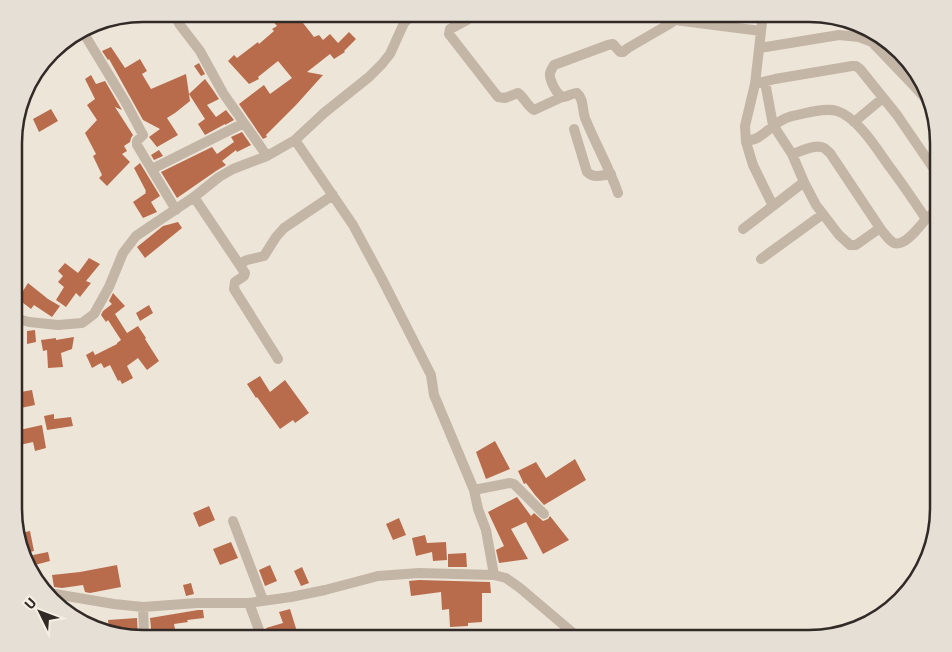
<svg xmlns="http://www.w3.org/2000/svg" width="952" height="652" viewBox="0 0 952 652" font-family="'Exo 2',sans-serif">
<style>
.building{fill:#b86c4c}
.lines{fill:none;stroke-linecap:round;stroke-linejoin:round}
.minor{stroke:#c4b6a6;stroke-width:10}
.rim{fill:none;stroke:#312a26;stroke-width:2.5}
</style>
<rect width="100%" height="100%" fill="#eee5d9"/>
<path class="building" d="M246,14H262L255,23Z
M267,14H296L314,37L319,35L323,40L330,34L338,43L349,32L356,39L344,51L345,52L334,59L330,54L307,72L323,75L296,105L266,135L267,137L263,139L239,104L264,85L270,94L292,78L278,61L258,77L259,79L249,84L228,61L234,55L237,58L258,42L259,44L274,31L272,29L277,26Z
M111,47L125,68L140,59L147,71L142,74L151,89L186,74L190,101L175,113L167,118L178,135L157,147L149,137L160,129L143,120L109,59L108,60L102,51Z
M199,63L205,74L201,76L194,66Z
M91,75L96,84L105,81L122,110L115,107L133,135L131,138L130,142L124,146L127,151L122,154L130,162L107,186L99,178L102,175L93,156L96,154L85,133L97,120L87,105L95,99L85,79Z
M205,79L213,90L219,99L207,105L216,117L226,110L234,120L225,125V124L205,135L198,124L205,119L189,94Z
M51,109L58,121L39,132L33,119Z
M242,132L251,145L237,152L236,150L222,161L226,165L216,171L177,198L161,172L212,147L217,154L234,142L231,137Z
M159,150L163,156L154,160L151,155Z
M140,163L160,196L151,202L157,212L143,218L133,202L146,193L145,192L146,191L134,168Z
M178,222L182,228L145,258L137,247L163,226Z
M89,258L100,264L86,281L91,283L80,297L76,293L66,307L56,300L64,287L58,282L63,276L58,271L65,263L78,273Z
M28,283L48,299L60,306L52,317L34,305L31,309L18,299Z
M113,293L125,306L115,314L127,333L138,326L146,338L145,339L159,361L147,370L138,358L127,366L133,378L122,384L120,380L118,381L110,365L104,368L101,363L92,368L86,355L93,351L95,355L117,344V343L121,340L108,320L106,322L101,315L103,311L112,304L109,301Z
M149,305L153,313L140,321L136,313Z
M35,330L36,342L27,344V331Z
M74,337L72,349L61,353L63,367L48,368L47,350L43,351L41,340L56,338V340Z
M260,376L270,392L285,380L309,413L295,423L293,420L280,429L257,397L256,398L247,384Z
M32,390L35,405L16,409L15,393Z
M54,414V419L71,417L73,426L47,430L44,416Z
M42,425L46,448L35,451L33,442L15,446V431Z
M495,441L510,469L486,479L476,452Z
M575,459L586,480L544,505L535,495L526,483L524,484L518,471L536,462L546,478Z
M517,497L531,516L534,513L543,521L548,519L550,516L569,540L543,554L526,522L511,529L528,559L499,563L496,550L504,546L488,512Z
M209,506L215,520L199,527L193,513Z
M399,518L406,535L393,540L386,524Z
M30,531L34,551L26,553L21,533Z
M425,535L427,543L446,542L447,560L433,561L432,552L416,556L412,538Z
M231,542L238,558L220,565L213,549Z
M48,552L50,561L35,565L33,555Z
M466,553L467,567H448V554Z
M117,565L121,587L90,593L85,592L83,585L62,588L54,587L52,575L80,572Z
M270,565L277,581L265,586L259,570Z
M302,567L309,583L301,586L294,571Z
M419,580L490,582L491,593H482V622L468,623V626L450,627L449,609L442,610L441,592L411,596L409,581Z
M191,583L194,594L186,596L183,585Z
M290,609L299,638H287L285,633L269,637L266,628L283,623L279,612Z
M198,610H203L204,618L187,620L188,622L174,624L176,634L152,638L150,618Z
M137,618L138,638L109,628L108,620Z"/>
<g class="lines">
<path class="minor" d="M174,14L180,25L200,51L223,93L244,123
M467,14L469,16L467,20L450,29L449,34L498,97L505,98L518,93C524,97 527,106 534,110L562,97
M656,14L675,20L761,31
M763,14L755,84L745,126L746,142C749,140 753,140 757,138C768,132 776,121 789,117C801,114 825,107 837,111C857,117 877,149 889,166C902,183 914,201 926,219L938,209
M608,18L628,14
M83,32L126,103L143,135L137,141V145L176,210
M760,48L839,35L859,37L872,42L916,88L930,104
M765,82L773,125L792,154L804,182L816,205L839,235L850,245H856L880,228
M755,84L775,79L852,66H856L860,69L897,115L938,175
M854,122L883,98
M574,129L587,172C594,179 602,175 611,174
M295,140L353,225L381,277L431,375L434,395L474,490L478,509L486,530L494,575
M746,142L753,165L773,206
M792,154C800,152 815,143 824,148C826,149 828,152 830,153L882,231C886,235 889,241 894,243C905,247 919,227 926,219
M152,169L244,123L267,156
M618,193C609,167 595,143 585,118C582,109 584,99 577,93C573,93 568,96 564,97C557,97 549,79 550,73C551,70 552,68 554,65L608,45L613,44L620,52H623L628,48L671,23L681,14
M194,197L245,273L244,276L235,282L234,289L278,359
M743,229L804,182
M761,259L823,214
M239,264L247,260L264,256L276,237L284,228L333,195
M15,318L29,322L58,325L82,323L94,314L109,287L123,253L136,236L194,197L219,177L233,169L267,156L295,140L324,113L369,77L382,64L390,54L404,23L409,18L414,14
M474,490L510,483L514,484L544,514
M233,521L263,600
M49,593L114,604L143,607L197,603H249L291,597L325,590L378,576L419,573L494,575L506,578L520,588L579,638
M249,603L262,638
M143,607L144,634L145,638"/>
</g>
<path d="M0 0H952V652H0ZM143 22H809A121 121 0 0 1 930 143V509A121 121 0 0 1 809 630H143A121 121 0 0 1 22 509V143A121 121 0 0 1 143 22Z" fill="#e6dfd5" fill-rule="evenodd"/>
<path class="rim" d="M143 22H809A121 121 0 0 1 930 143V509A121 121 0 0 1 809 630H143A121 121 0 0 1 22 509V143A121 121 0 0 1 143 22Z"/>
<g transform="translate(40 612) rotate(312)" stroke="#f6efe4" stroke-width="4" paint-order="stroke">
<path d="M0-4L9 19L0 12L-9 19Z" fill="#312a26"/>
<text y="-8" font-size="14" font-weight="bold" text-anchor="middle" fill="#312a26">U</text>
</g>
</svg>
